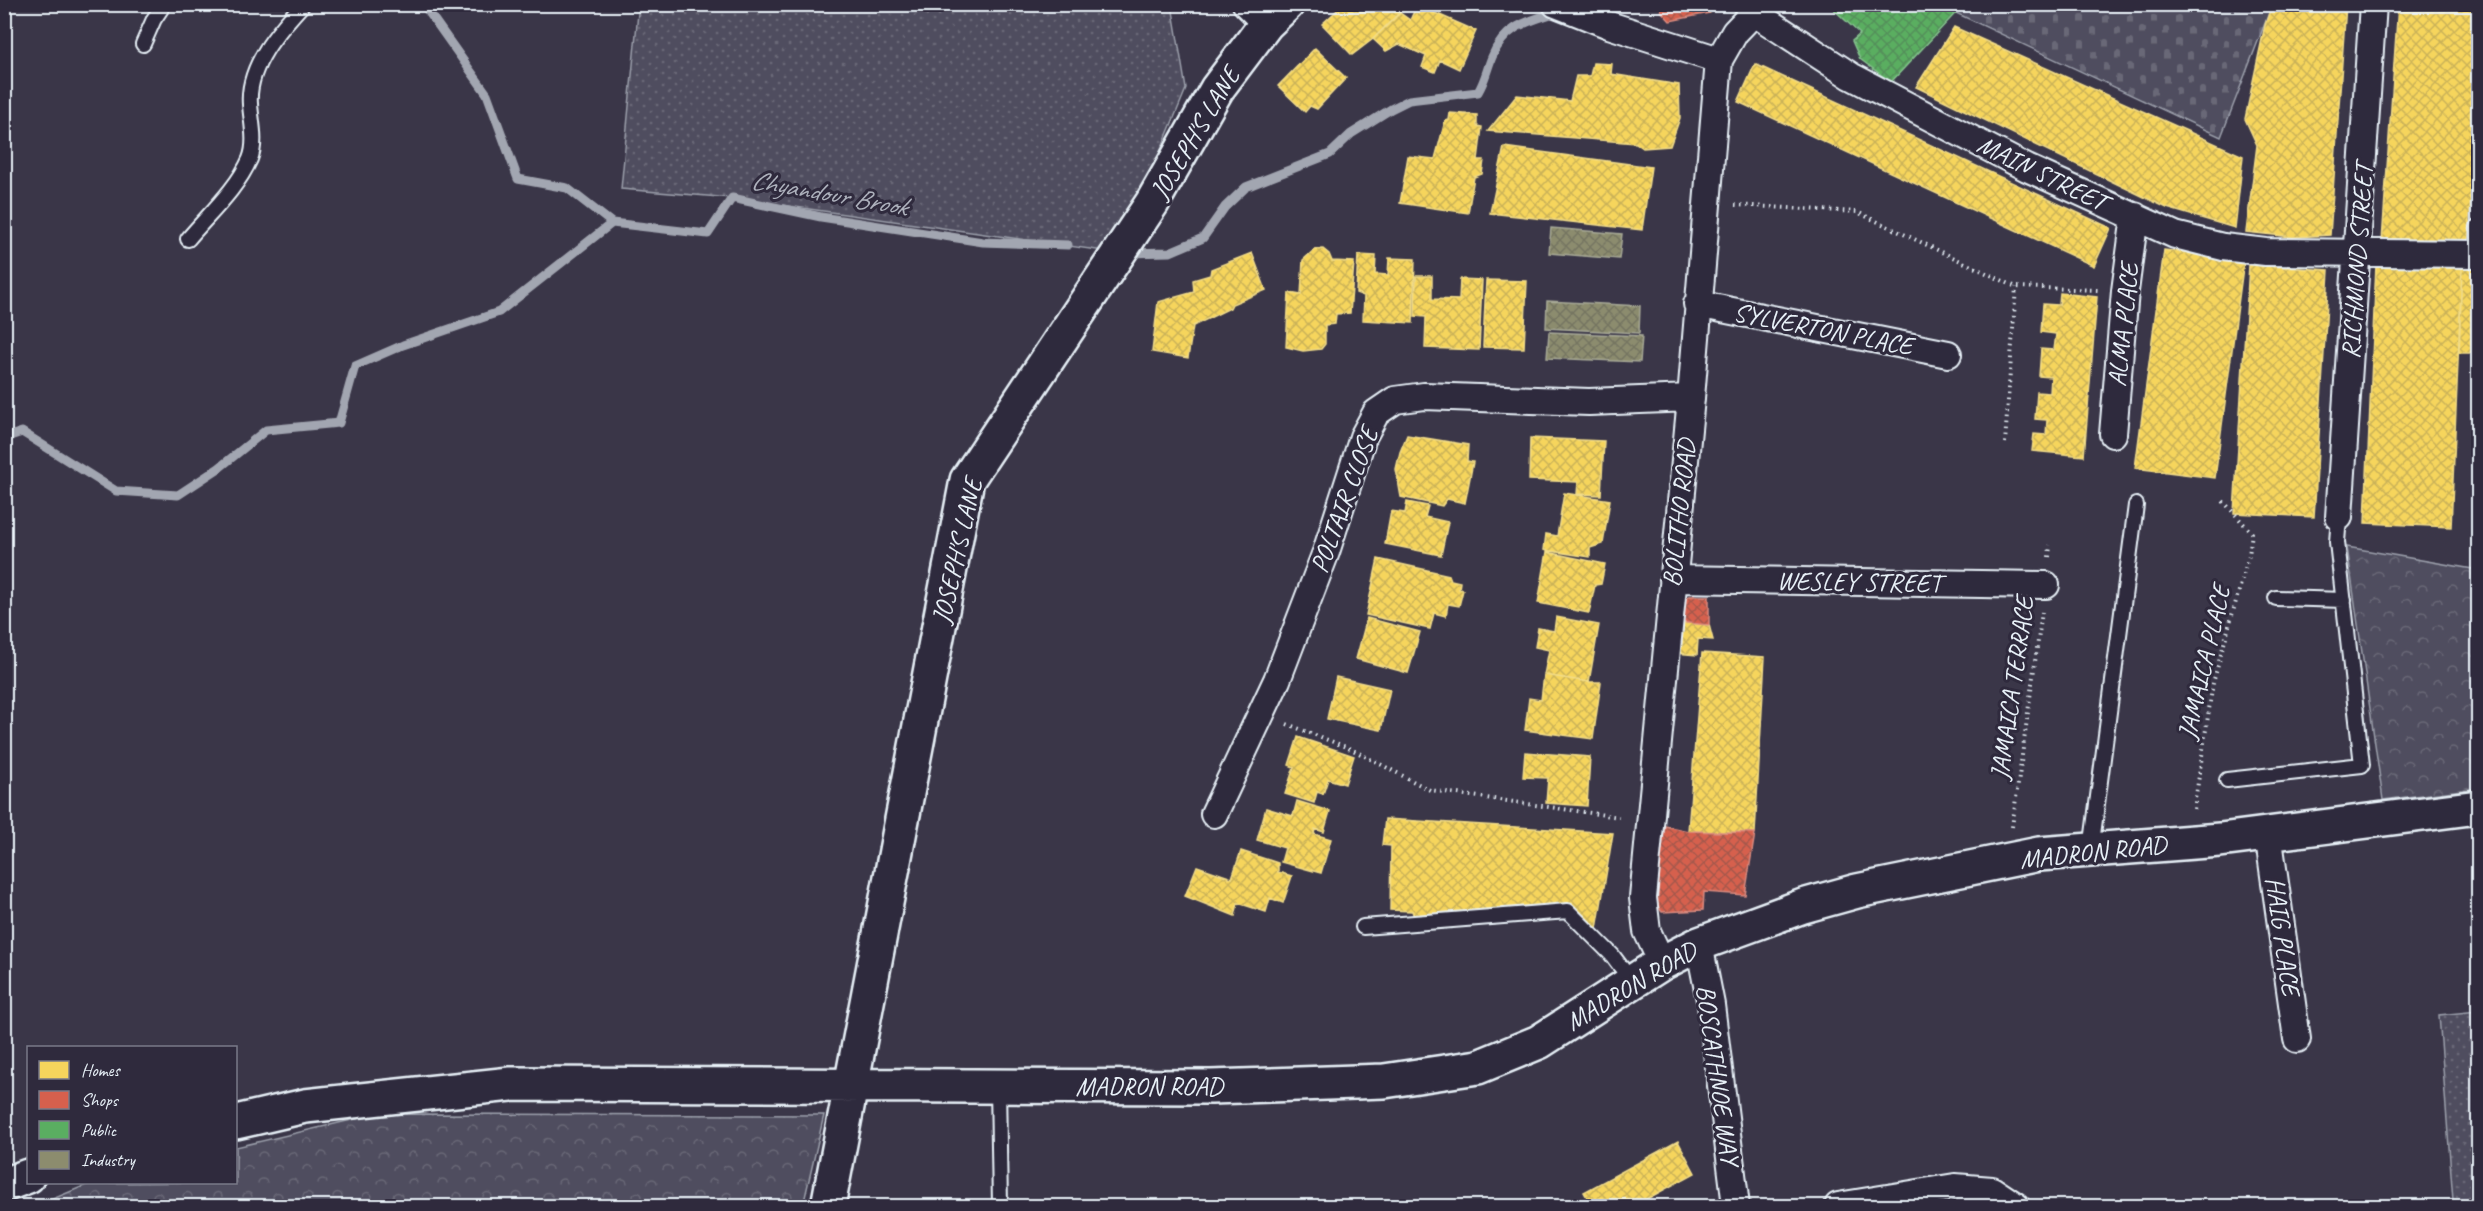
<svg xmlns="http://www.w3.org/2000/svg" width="2483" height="1211" viewBox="0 0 2483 1211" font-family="Caveat,sans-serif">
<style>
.grass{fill:url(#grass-tufts);stroke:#9ca0ac;stroke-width:1.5}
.forest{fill:url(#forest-crowns);stroke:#9ca0ac;stroke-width:1.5}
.cemetery{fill:url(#cemetery-stones);stroke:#9ca0ac;stroke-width:1.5}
.garden{fill:url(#garden-dots);stroke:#9ca0ac;stroke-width:1.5}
.homes{fill:url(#homes-cross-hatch);stroke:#f2dd8b;stroke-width:1.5}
.shops{fill:url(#shops-cross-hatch);stroke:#db8c80;stroke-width:1.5}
.public{fill:url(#public-cross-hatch);stroke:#85c28e;stroke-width:1.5}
.industry{fill:url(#industry-cross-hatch);stroke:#a8aa97;stroke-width:1.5}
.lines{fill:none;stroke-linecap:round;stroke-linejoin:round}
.stream{stroke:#a2a6b1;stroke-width:9}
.lane-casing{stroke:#e8f1f8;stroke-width:18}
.street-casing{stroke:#e8f1f8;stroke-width:30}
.secondary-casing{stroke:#e8f1f8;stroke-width:38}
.path{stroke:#e8f1f8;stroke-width:4;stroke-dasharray:1.5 4.5;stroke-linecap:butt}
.lane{stroke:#2f2a3d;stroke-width:14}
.street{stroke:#2f2a3d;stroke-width:26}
.secondary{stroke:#2f2a3d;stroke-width:33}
.labels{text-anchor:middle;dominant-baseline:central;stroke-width:6;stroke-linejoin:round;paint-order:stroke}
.street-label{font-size:26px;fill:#e8f1f8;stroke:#2f2a3d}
.water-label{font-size:27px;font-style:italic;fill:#aeb2bd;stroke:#2f2a3d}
</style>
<defs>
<pattern id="grass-tufts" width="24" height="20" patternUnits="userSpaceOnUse" patternTransform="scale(1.5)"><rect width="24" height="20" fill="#504e5f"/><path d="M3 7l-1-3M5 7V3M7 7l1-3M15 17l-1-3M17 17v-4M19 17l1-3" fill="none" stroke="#696877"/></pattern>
<pattern id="forest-crowns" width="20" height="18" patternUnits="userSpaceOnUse" patternTransform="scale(1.5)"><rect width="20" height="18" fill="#504e5f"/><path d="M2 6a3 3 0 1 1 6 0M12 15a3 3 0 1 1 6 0" fill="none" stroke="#696877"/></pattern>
<pattern id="cemetery-stones" width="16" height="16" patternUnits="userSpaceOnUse" patternTransform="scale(1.5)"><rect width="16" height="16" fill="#504e5f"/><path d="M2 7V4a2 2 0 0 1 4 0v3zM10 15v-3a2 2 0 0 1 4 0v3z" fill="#696877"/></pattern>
<pattern id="garden-dots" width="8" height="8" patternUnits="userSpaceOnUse" patternTransform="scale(1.5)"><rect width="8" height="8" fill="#504e5f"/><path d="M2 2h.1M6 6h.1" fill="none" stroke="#696877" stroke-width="1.8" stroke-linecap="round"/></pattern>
<pattern id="homes-cross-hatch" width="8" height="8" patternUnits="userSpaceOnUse" patternTransform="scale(1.5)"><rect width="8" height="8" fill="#f6d55c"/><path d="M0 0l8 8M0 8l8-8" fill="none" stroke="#cab258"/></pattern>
<pattern id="shops-cross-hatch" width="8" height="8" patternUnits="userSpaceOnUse" patternTransform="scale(1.5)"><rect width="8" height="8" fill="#d6604d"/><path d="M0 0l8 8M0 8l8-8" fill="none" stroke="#a4584c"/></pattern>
<pattern id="public-cross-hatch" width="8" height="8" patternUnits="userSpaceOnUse" patternTransform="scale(1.5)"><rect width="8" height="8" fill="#5aae61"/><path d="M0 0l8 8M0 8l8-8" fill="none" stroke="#548f5a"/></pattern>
<pattern id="industry-cross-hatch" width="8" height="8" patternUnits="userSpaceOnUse" patternTransform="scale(1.5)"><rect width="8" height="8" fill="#8c8c6e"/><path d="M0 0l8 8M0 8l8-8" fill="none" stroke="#747461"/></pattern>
</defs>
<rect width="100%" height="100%" fill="#3a3648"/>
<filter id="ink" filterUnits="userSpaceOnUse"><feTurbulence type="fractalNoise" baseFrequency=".0167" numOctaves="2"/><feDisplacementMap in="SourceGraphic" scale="12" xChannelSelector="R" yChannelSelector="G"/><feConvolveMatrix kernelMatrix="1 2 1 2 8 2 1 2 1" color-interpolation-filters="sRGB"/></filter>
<g filter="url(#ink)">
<path class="grass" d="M1955,1187L2016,1206H1838Z"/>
<path class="forest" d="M2347,547L2478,570V788L2383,800Z
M377,1114L824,1115L803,1206H36L91,1183L236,1182V1147Z"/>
<path class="cemetery" d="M1964,4L2272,5L2221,137L1956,13Z"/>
<path class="garden" d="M645,5H1172L1186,89L1118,253L732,198L621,189L638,13Z
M2478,1011V1206H2410L2453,1200L2439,1015Z"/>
<path class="homes" d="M1344,4H1408L1373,39L1352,55L1322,24Z
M1696,4H1720L1709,13Z
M2272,4H2346L2330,235L2293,237L2246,232L2257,145L2245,119L2265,25Z
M2398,4H2478V84L2468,244L2382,242Z
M1417,5L1476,31L1459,69L1440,60L1435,72L1422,67L1426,56L1399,44L1386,51L1373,39L1400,13L1410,20Z
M1954,27L2243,156L2235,228L2167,208L1916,87Z
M1315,48L1346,78L1317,109L1310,106L1305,112L1278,86Z
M1593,63L1612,64L1611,74L1679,85L1680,118L1670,146L1643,148L1636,143L1488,131L1517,95L1570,101L1576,76H1590Z
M1755,64L2111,228L2094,266L1738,102Z
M1450,113L1477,115V126L1482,127L1478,160H1484L1482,174L1474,177L1468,213L1400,203L1408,156L1435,159L1445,121L1449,120Z
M1504,147L1651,167L1642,230L1490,213Z
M1323,249L1329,254L1332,261L1354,262L1350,313L1336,314L1335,324L1325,325V344L1321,349L1303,351L1286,347L1289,293L1301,295L1303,260L1314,250Z
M2164,250L2244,260L2215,478L2135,468Z
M1252,253L1266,290L1232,304L1230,308L1193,326L1188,358L1152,352L1158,302L1194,292L1193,280L1210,275L1211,269Z
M1358,255L1376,256L1375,274L1388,275L1389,258L1415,259L1413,323L1363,320L1364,296L1356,293Z
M2376,264L2462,267L2451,527L2365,523Z
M2249,265L2329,270L2314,517L2234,513Z
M2462,267H2478V353H2459Z
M1416,276H1432V299L1459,300L1460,279L1482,280L1479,350L1425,348L1426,317L1415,316Z
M1486,280L1527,281L1524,348L1483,347Z
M2060,293L2097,297L2084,456L2032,451L2034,434L2046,435L2047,420L2035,419L2037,392L2050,393L2051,377L2039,376L2041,349L2054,350L2056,334L2041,332L2043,304L2059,305Z
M1407,435L1468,445L1467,461L1473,462L1465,503L1447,499L1442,506L1401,497L1396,469L1400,452Z
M1530,438L1604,441L1601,495L1577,494L1578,482L1529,480Z
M1564,493L1610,500L1603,544L1590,548V557L1544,550L1546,534L1557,536Z
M1407,502L1428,506L1425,517L1448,522L1441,555L1385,544L1391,511L1405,513Z
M1547,552L1605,564L1601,584L1595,585L1589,613L1538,603Z
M1378,559L1449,575L1451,580L1460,582L1459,589L1463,590L1459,606L1448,604L1446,616L1434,613L1430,629L1366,615Z
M1556,617L1599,625L1589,682L1544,675L1549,650L1535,647L1538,628L1554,631Z
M1367,618L1420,632L1408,673L1356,659Z
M1677,622L1709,625L1713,640L1698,639L1697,655L1675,653Z
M1702,653L1765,657L1755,833L1688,831Z
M1544,675L1589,682H1601L1593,739L1525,730L1529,698L1541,700Z
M1336,677L1390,689L1381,730L1327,719Z
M1298,737L1354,756L1345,784L1328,779L1323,794L1317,792L1314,803L1285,794L1294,767L1289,765Z
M1525,752L1590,757L1587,806L1546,803L1548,778L1523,777Z
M1297,801L1330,811L1324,832L1315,829L1314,834L1331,839L1321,873L1281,862L1285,848L1257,840L1266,808L1293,816Z
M1385,819L1613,833L1597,929L1564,906L1415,919L1412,911L1390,910L1391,846L1382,845Z
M1241,851L1278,863V872L1292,876L1283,903L1270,898L1266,912L1238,903L1235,916L1185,896L1197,866L1232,878Z
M1678,1141L1695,1173L1634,1206H1592L1584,1192Z"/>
<path class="shops" d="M1662,4H1696L1709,13L1670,21L1661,11Z
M1689,596H1709V625L1677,622L1684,600Z
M1665,826L1688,831L1755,833L1745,895L1704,892L1703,910L1662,912L1655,902Z"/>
<path class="public" d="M1828,4H1964L1891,82L1860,59L1852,41L1860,34Z"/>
<path class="industry" d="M1551,228L1622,234L1619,259L1549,253Z
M1547,301L1640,306L1639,333L1546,328Z
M1549,332L1642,336L1640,362L1547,358Z"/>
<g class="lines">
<path class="stream" d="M423,4L487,94L518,179L567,188L612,223
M1127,253L1170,252L1203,238L1225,207L1246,187L1330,154L1351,134L1391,109L1409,100L1478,92C1485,81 1487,69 1492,57C1505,25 1529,21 1560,11
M4,438L22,432L116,491L178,495L219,468L266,430L339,423L355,366L403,345L499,312L612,223L708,234L732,198L821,217L983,242L1068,245"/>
<defs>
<path id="lane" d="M143,44L154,19L164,4
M188,239C209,214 237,189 250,159C257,142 251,121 250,104C247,66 279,30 303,4
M2477,254L2478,227
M2276,598L2344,600
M2227,780L2362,765L2337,542L2339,517
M2091,850L2136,505
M1363,927L1568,911L1612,955L1633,983
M998,1086L1000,1206"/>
<path id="street" d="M1246,4L1266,24
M1556,4L1609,25L1719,60
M1753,12L1851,76L2027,168L2175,235L2223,247L2266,252L2478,254
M1697,304L1948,354
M2113,434L2125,291L2135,216
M2339,517L2373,4
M1673,579L2046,585
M1214,814L1277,680L1326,552L1363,437L1376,413L1395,400L1424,396L1589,402L1691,398
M2268,833L2297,1039
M1699,944L1711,1005L1736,1206
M1662,963L1647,931L1643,898L1691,398L1719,60L1735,32L1762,4
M1838,1206L1955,1187L1992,1190L2016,1206"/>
<path id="secondary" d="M236,1122L305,1106L511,1084L1211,1087L1384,1081L1478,1067L1539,1042L1662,963L1699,944L1803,906L1857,891L2039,854L2220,840L2478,807
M4,1185L28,1176
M828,1206L967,480L1152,203L1217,89L1266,24L1287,4"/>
</defs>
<use href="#lane" class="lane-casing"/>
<use href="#street" class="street-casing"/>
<use href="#secondary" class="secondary-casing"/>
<path class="path" d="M1735,205L1857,212L2016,287L2098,290
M2005,443L2016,287
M2049,557L2050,545
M1287,724L1351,749L1430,790L1619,817
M2194,809L2213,683L2249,555L2252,533L2223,501
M2012,827L2042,612"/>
<use href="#lane" class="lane"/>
<use href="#street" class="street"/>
<use href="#secondary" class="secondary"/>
</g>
</g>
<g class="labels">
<g class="street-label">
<text transform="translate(1195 133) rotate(-59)">JOSEPH'S LANE</text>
<text transform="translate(2042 173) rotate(26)">MAIN STREET</text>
<text transform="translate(2357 261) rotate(-86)">RICHMOND STREET</text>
<text transform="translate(2123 325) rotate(-84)">ALMA PLACE</text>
<text transform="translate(1823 329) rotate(11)">SYLVERTON PLACE</text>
<text transform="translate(1344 500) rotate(-70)">POLTAIR CLOSE</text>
<text transform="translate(1679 513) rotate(-84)">BOLITHO ROAD</text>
<text transform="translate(957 551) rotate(-77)">JOSEPH'S LANE</text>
<text transform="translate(1859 582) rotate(1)">WESLEY STREET</text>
<text transform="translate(2204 662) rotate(-77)">JAMAICA PLACE</text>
<text transform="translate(2012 688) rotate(-82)">JAMAICA TERRACE</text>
<text transform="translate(2093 852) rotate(-6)">MADRON ROAD</text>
<text transform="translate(2283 936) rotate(82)">HAIG PLACE</text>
<text transform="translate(1631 986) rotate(-31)">MADRON ROAD</text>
<text transform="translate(1718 1075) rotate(82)">BOSCATHNOE WAY</text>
<text x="1149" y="1086">MADRON ROAD</text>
</g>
<g class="water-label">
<text transform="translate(829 193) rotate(10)">Chyandour Brook</text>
</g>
</g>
<rect width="2483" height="1211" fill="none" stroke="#2f2a3d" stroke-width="24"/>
<rect x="12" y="12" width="2459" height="1187" fill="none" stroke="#e8f1f8" stroke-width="2" filter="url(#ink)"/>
<rect x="27" y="1046" width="210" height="138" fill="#2f2a3d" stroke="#797a88" stroke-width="1.5"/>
<rect x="39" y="1061" width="30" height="18" fill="#f6d55c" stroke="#797a88" stroke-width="1.5"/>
<text x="81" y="1076" font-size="18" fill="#e8f1f8">Homes</text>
<rect x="39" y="1091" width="30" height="18" fill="#d6604d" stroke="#797a88" stroke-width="1.5"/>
<text x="81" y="1106" font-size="18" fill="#e8f1f8">Shops</text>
<rect x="39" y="1121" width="30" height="18" fill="#5aae61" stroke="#797a88" stroke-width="1.5"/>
<text x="81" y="1136" font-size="18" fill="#e8f1f8">Public</text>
<rect x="39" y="1151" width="30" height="18" fill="#8c8c6e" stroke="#797a88" stroke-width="1.5"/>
<text x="81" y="1166" font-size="18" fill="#e8f1f8">Industry</text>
</svg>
